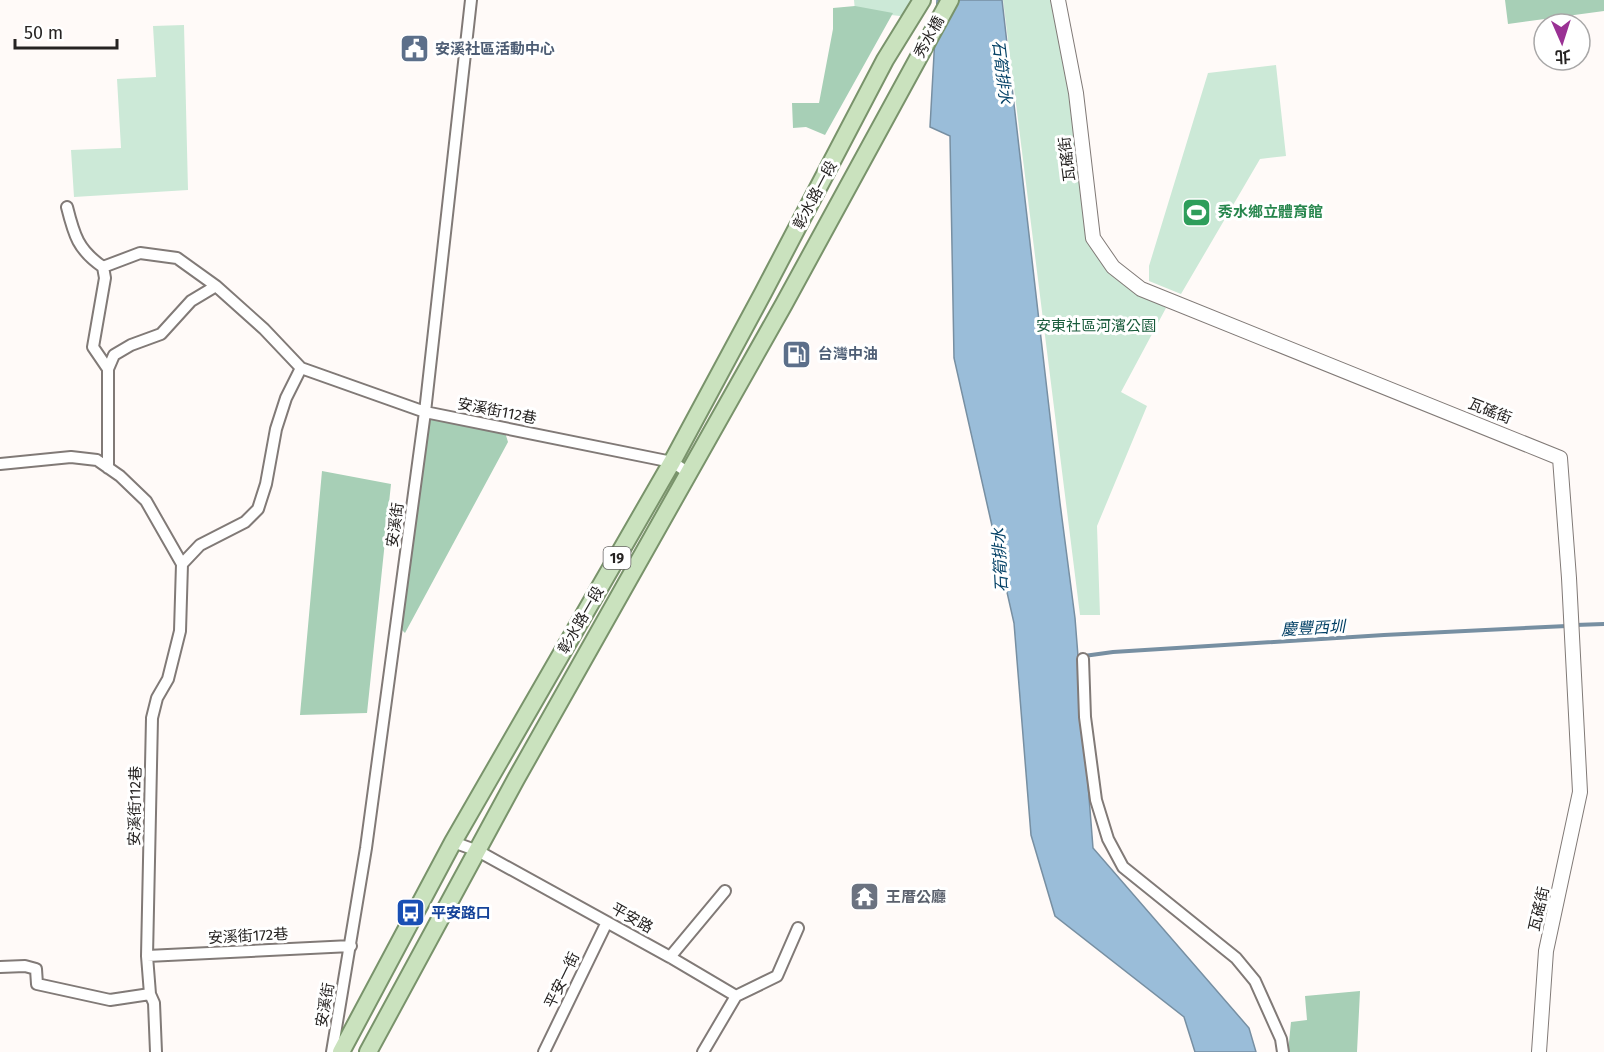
<svg xmlns="http://www.w3.org/2000/svg" width="1604" height="1052" viewBox="0 0 1604 1052" font-family="'Fira Sans','Noto Sans TC',sans-serif">
<style>
.green{fill:#cce9d7}
.forest{fill:#a7cfb6}
.water{fill:#9abdd9;stroke:#778fa2;stroke-width:1.5}
.lines{fill:none;stroke-linecap:round;stroke-linejoin:round}
.stream{stroke:#778fa2;stroke-width:4}
.minor-casing{stroke:#817a77;stroke-width:14}
.tertiary-casing{stroke:#817a77;stroke-width:16}
.primary-casing{stroke:#79936b;stroke-width:20}
.minor{stroke:#fff;stroke-width:10}
.tertiary{stroke:#fff;stroke-width:14}
.primary{stroke:#cae2be;stroke-width:16}
.labels{text-anchor:middle;dominant-baseline:central;stroke-width:6;stroke-linejoin:round;paint-order:stroke}
.shield{fill:#fff;stroke:#676564;stroke-width:1.5}
.shield-label{font-size:14px;font-weight:bold;fill:#262322}
.street-label{font-size:15px;fill:#262322;stroke:#fff}
.service-label{font-size:15px;font-weight:bold;fill:#4e5e75;stroke:#fff;text-anchor:start}
.leisure-label{font-size:15px;font-weight:bold;fill:#27864d;stroke:#fff;text-anchor:start}
.park-label{font-size:15px;fill:#1a5c3c;stroke:#fff}
.worship-label{font-size:15px;font-weight:bold;fill:#5b616d;stroke:#fff;text-anchor:start}
.transit-label{font-size:15px;font-weight:bold;fill:#164399;stroke:#fff;text-anchor:start}
.water-label{font-size:16px;font-style:italic;fill:#044166;stroke:#fff}
</style>
<rect width="100%" height="100%" fill="#fffaf8"/>
<path class="green" d="M854,0H919L909,17L855,11Z
M1003,0H1053L1071,107L1086,233L1111,274L1166,308L1121,392L1147,406L1097,526L1100,615H1080Z
M184,25L188,190L74,197L71,150L121,148L117,79L156,77L153,26Z
M1276,65L1286,156L1260,159L1181,294L1149,281V266L1208,73Z"/>
<path class="forest" d="M1505,0H1604V11L1508,24Z
M855,6L893,13L825,135L806,127L793,128L792,103H819L833,29V8Z
M432,418L504,429L508,442L405,633L400,628L425,423Z
M322,471L391,484L367,713L300,715Z
M1360,991L1357,1052H1288L1291,1022L1307,1020L1305,996Z"/>
<path class="water" d="M937,0H1002L1060,503L1075,618L1093,848L1249,1028L1256,1052H1195L1184,1017L1055,916L1031,835L1014,623L954,358L950,136L930,127Z"/>
<g class="lines">
<path class="stream" d="M1575,625L1604,624
M1084,656L1113,652L1384,635L1567,626"/>
<defs>
<path id="minor" d="M67,207C74,235 78,250 103,267L105,278L93,347L108,369V468
M103,267L140,253L177,258L216,286L264,329L301,368L425,412L672,462L689,473
M108,369L114,355L131,345L161,334L191,301L216,286
M0,464L71,457L97,460L120,476L146,501L182,564L180,631L168,679L157,698L152,718L147,956L150,994L154,1003L156,1052
M182,564L200,545L245,522L258,509L266,484L276,429L286,398L301,368
M1083,659L1085,717L1096,800L1108,839L1123,867L1236,958L1255,981L1281,1039L1283,1052
M453,842L478,851L670,957L736,996L703,1052
M147,956L351,946
M670,957L725,891
M0,967L25,966L36,969L37,984L110,1000L150,994
M736,996L777,976L798,928
M332,1052L366,848L425,412L471,0
M544,1052L607,922"/>
<path id="tertiary" d="M1058,0L1076,93L1093,238L1113,267L1141,289L1560,458L1569,578L1580,792L1546,951L1539,1052"/>
<path id="primary" d="M341,1052L453,842L672,462L763,293L885,60L922,0
M368,1052L516,779L784,304L950,0"/>
</defs>
<use href="#minor" class="minor-casing"/>
<use href="#tertiary" class="tertiary-casing"/>
<use href="#primary" class="primary-casing"/>
<use href="#minor" class="minor"/>
<use href="#tertiary" class="tertiary"/>
<use href="#primary" class="primary"/>
</g>
<defs>
<symbol id="civic-square" viewBox="-11 -11 22 22"><rect x="-9" y="-9" width="18" height="18" rx="4" fill="#5c6f8a" stroke="#fff"/><path d="M-.6-6.5H3V-4.5H.6V-3L4-1V1h2V6H-6V1h2V-1L-.6-3ZM-1.2 2.5V6h2.4V2.5Z" fill="#fff"/></symbol>
<symbol id="stadium-square" viewBox="-11 -11 22 22"><rect x="-9" y="-9" width="18" height="18" rx="4" fill="#2e9e5b" stroke="#fff"/><path d="M0-5a6.5 5 0 1 0 0 10a6.5 5 0 1 0 0-10ZM-3.5-1.8h7v3.6h-7Z" fill="#fff"/></symbol>
<symbol id="fuel-square" viewBox="-11 -11 22 22"><rect x="-9" y="-9" width="18" height="18" rx="4" fill="#5c6f8a" stroke="#fff"/><path d="M-5.5-6h7V0h2V4h1.3V-2.5L3-4.5l.8-.8L6-3V5H2.5V1h-1V6h-7ZM-4.2-4.7v3.2H.2V-4.7Z" fill="#fff"/></symbol>
<symbol id="temple-square" viewBox="-11 -11 22 22"><rect x="-9" y="-9" width="18" height="18" rx="4" fill="#6b7280" stroke="#fff"/><path d="M0-6L5-2H3V0L6.5 2.5H4V6H1.5V3h-3V6H-4V2.5H-6.5L-3 0V-2H-5Z" fill="#fff"/></symbol>
<symbol id="bus-square" viewBox="-11 -11 22 22"><rect x="-9" y="-9" width="18" height="18" rx="4" fill="#1a4fb4" stroke="#fff"/><path d="M-5-6H5V4H4V6H2V4H-2V6H-4V4H-5ZM-3.5-4V0h7V-4ZM-3.5 1.2v1.5H-2V1.2ZM2 1.2v1.5H3.5V1.2Z" fill="#fff"/></symbol>
</defs>
<g fill-rule="evenodd">
<use href="#civic-square" x="398" y="32" width="33" height="33"/>
<use href="#stadium-square" x="1180" y="196" width="33" height="33"/>
<use href="#fuel-square" x="780" y="338" width="33" height="33"/>
<use href="#temple-square" x="848" y="880" width="33" height="33"/>
<use href="#bus-square" x="394" y="896" width="33" height="33"/>
</g>
<g class="labels">
<rect class="shield" x="603.5" y="547" width="27" height="22" rx="4.5"/>
<g class="shield-label">
<text x="617" y="558">19</text>
</g>
<g class="street-label">
<text transform="translate(929 37) rotate(-61)">秀水橋</text>
<text transform="translate(1067 159) rotate(-97)">瓦磘街</text>
<text transform="translate(815 195) rotate(-62)">彰水路一段</text>
<text transform="translate(497 411) rotate(11)">安溪街112巷</text>
<text transform="translate(1490 411) rotate(21)">瓦磘街</text>
<text transform="translate(395 525) rotate(-82)">安溪街</text>
<text transform="translate(581 620) rotate(-60)">彰水路一段</text>
<text transform="translate(135 806) rotate(-89)">安溪街112巷</text>
<text transform="translate(1539 909) rotate(-77)">瓦磘街</text>
<text transform="translate(632 918) rotate(29)">平安路</text>
<text transform="translate(248 936) rotate(-3)">安溪街172巷</text>
<text transform="translate(562 980) rotate(-64)">平安一街</text>
<text transform="translate(325 1005) rotate(-80)">安溪街</text>
</g>
<g class="service-label">
<text x="435" y="49">安溪社區活動中心</text>
<text x="818" y="354">台灣中油</text>
</g>
<g class="leisure-label">
<text x="1218" y="212">秀水鄉立體育館</text>
</g>
<g class="park-label">
<text x="1096" y="326">安東社區河濱公園</text>
</g>
<g class="worship-label">
<text x="886" y="897">王厝公廳</text>
</g>
<g class="transit-label">
<text x="431" y="913">平安路口</text>
</g>
<g class="water-label">
<text transform="translate(1002 72) rotate(83)">石筍排水</text>
<text transform="translate(1000 560) rotate(-93)">石筍排水</text>
<text transform="translate(1313 628) rotate(-3)">慶豐西圳</text>
</g>
</g>
<g transform="translate(1562 42) rotate(177)"><circle r="28" fill="#ffffff" stroke="#a8a7a7" stroke-width="1.5"/>
<path d="M0-4.5L10 22L0 15L-10 22Z" fill="#9a3194"/>
<text y="-9" font-size="16" font-weight="bold" text-anchor="middle" fill="#262322">北</text>
</g>
<path d="M15 39v9h102v-9" fill="none" stroke="#262322" stroke-width="3"/>
<text x="24" y="39" font-size="18" fill="#262322" stroke="#ffffff" stroke-width="4.5" paint-order="stroke">50 m</text>
</svg>
